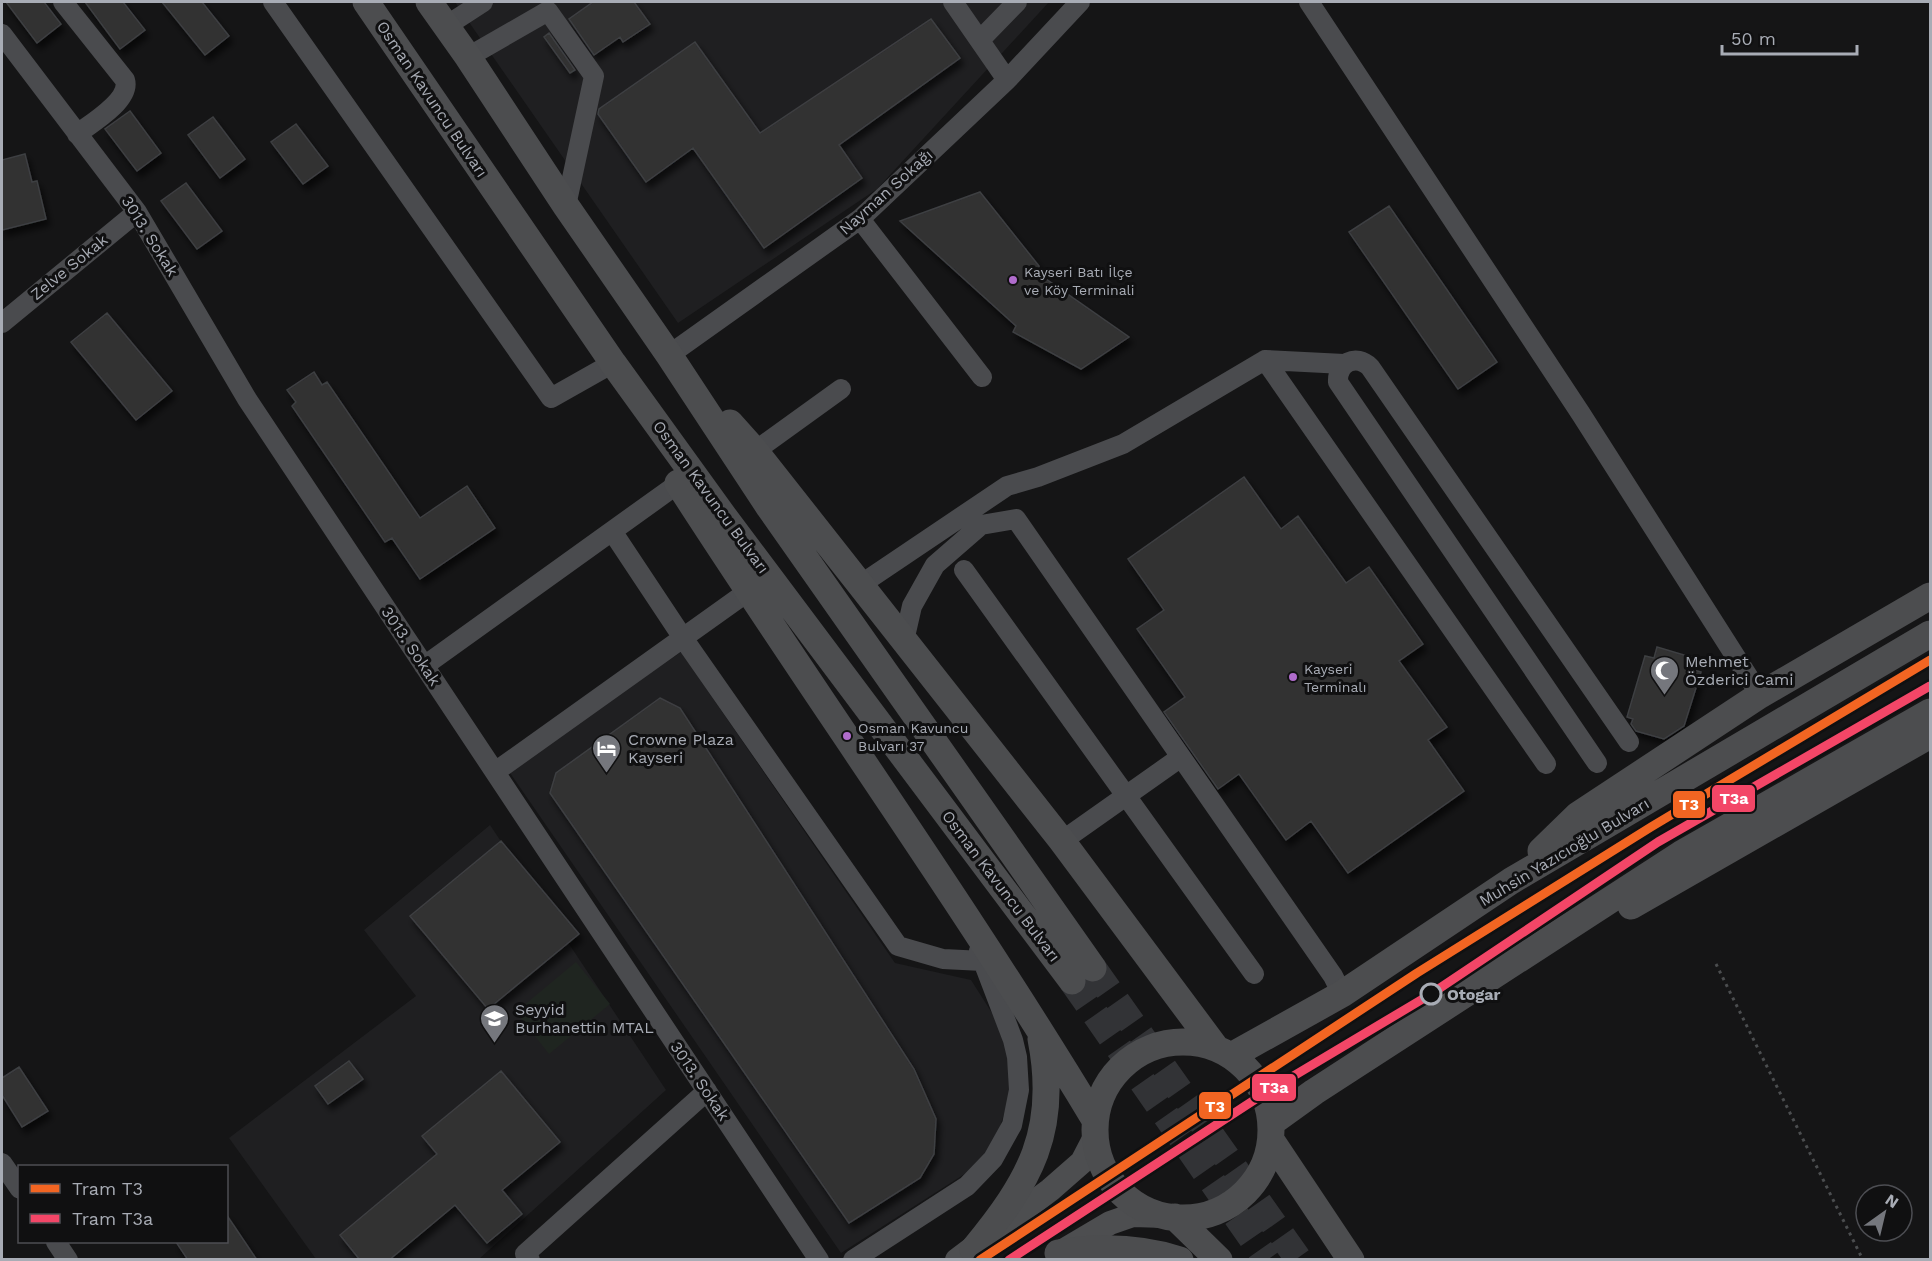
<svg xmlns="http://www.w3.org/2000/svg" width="1932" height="1261" viewBox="0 0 1932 1261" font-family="'Work Sans',sans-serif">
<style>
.built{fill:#1f1f21}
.green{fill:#1f2520}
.building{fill:#303031;stroke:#3e3f42;stroke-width:1.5;filter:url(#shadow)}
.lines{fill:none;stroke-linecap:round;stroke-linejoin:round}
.highway-tunnel{stroke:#323336;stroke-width:27;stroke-dasharray:27 14;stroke-linecap:butt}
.path{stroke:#4b4d4f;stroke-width:3;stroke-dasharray:3 4.5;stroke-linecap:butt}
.minor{stroke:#4a4b4e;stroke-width:20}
.major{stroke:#4d4e50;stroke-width:24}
.highway{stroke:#4c4d4f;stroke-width:27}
.tram-1-casing{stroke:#101011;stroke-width:14}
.tram-2-casing{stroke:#101011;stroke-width:14}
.tram-1{stroke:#f26522;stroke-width:9}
.tram-2{stroke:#f34667;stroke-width:9}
.bus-dot{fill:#b06ccc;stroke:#101011;stroke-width:2}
.stop-dot{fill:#101011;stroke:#a8acb5;stroke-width:3}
.labels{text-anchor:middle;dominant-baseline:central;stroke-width:6;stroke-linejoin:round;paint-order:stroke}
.bus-label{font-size:14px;fill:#a8acb5;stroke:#101011;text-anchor:start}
.street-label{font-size:16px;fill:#a8acb5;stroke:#101011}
.poi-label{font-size:16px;fill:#a8acb5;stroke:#101011;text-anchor:start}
.stop-label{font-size:16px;font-weight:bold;fill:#a8acb5;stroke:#101011;text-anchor:start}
.line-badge{stroke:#101011;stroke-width:2}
.badge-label{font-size:16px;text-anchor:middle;font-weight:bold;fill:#fff}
</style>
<defs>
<filter id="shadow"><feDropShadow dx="3.5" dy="6" stdDeviation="3" flood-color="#0009"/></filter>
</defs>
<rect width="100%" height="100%" fill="#151516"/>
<path class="built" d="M455,2H1049L877,189L678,323Z
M681,652L895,963L971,980L992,1013L1004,1040L1007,1054L1010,1086L1008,1101L999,1130L984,1156L974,1168L841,1253L508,770Z
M490,825L666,1090L479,1259H316L229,1138L416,996L364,930Z"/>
<path class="green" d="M576,962L610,1004L549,1054L516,1012Z"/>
<path class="building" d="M6,2H44L61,24L37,43Z
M85,2H123L145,30L120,49Z
M162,2H202L229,36L205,55Z
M593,2H634L650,24L623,42L620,37L594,55L569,19Z
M931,19L960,58L839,145L862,178L764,248L693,148L646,182L598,114L599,109L695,42L760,133Z
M549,33L575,70L570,73L544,37Z
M130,111L161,153L137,171L105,129Z
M213,117L245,159L220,178L188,135Z
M296,124L328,166L303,184L271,142Z
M25,154L32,182L37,181L46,219L2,230V160Z
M186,183L222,231L197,249L161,201Z
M980,192L1039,266V274L1129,337L1081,369L1013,332L1016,326L900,221Z
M1389,206L1497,362L1458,389L1349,232Z
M107,313L172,391L136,420L71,342Z
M314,372L322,385L327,382L420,518L467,486L495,528L420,579L392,538L385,542L292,406L296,402L287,390Z
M1244,477L1281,529L1298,516L1346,583L1369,567L1423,644L1399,661L1447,727L1428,740L1464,791L1348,873L1311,821L1286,840L1239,774L1218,789L1164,712L1185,697L1137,629L1164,610L1128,559Z
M1657,647L1694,658L1690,669L1701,672L1684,726L1664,739L1636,731L1631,724L1633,719L1627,717L1645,656L1654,658Z
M660,698L680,708L914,1069L936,1119L934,1154L920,1178L849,1223L550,793L556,773Z
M501,841L579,934L488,1009L410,916Z
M349,1061L363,1079L328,1104L315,1086Z
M19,1067L48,1111L22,1127L2,1095V1078Z
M501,1071L560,1142L502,1190L522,1214L487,1243L455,1205L389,1260H360L340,1235L437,1154L422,1136Z
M226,1214L257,1260H188L176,1242H226Z"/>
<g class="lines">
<path class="highway-tunnel" d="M1093,968L1299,1260
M1072,981L1267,1260"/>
<path class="path" d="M1716,964L1863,1260"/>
<path class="minor" d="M63,2L125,80C131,100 92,123 77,134
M273,2L551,398L613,363
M953,2L1007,80
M1309,2L1581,414L1760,695
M446,26L483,2
M2,34L137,212L247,399L819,1260
M980,40L1017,2
M468,57L548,11L594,76L566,206
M860,219L982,377
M2,323L137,212
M669,355L860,219L1007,80L1080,2
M1265,360L1546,764
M755,451L841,389
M612,531L683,638L898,946L943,959L983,961
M964,570L1254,974
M860,585L1007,486L1038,477L1123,444L1265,360L1344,364
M904,641L912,606L935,565L981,525L1016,519L1333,976L1342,994
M424,666L679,483
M1597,763L1338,382C1337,363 1356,353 1370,367L1629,742
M495,772L750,590
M1062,841L1181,757
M2,1163L20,1189
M56,1242L68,1260
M530,1260L525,1254L707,1091
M853,1260L967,1186L993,1159L1012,1125L1019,1090L1017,1057L1013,1040L979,951"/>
<path class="major" d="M1061,1252L1110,1223L1133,1215L1165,1216
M957,1260L1050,1190L1082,1162L1095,1137"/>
<path class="highway" d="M366,2L613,363L725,518L1072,981
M429,2L468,57L566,206L669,355L769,507L1093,968
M730,423L755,451L1062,841L1216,1048
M678,483C815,696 964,903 1095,1120
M1541,851L1578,815L1760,695L1930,596
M1631,906L1930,735
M1095 1130a88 88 0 1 1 176 0a88 88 0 1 1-176 0Z
M1231,1056L1342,994L1511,881L1930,634
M1271,1123L1314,1092L1681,854L1930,712
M1271,1140L1351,1260
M1175,1217L1219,1260
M973,1250C1030,1181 1059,1131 1041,1039
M1058,1253C1100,1246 1139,1247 1180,1260"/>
<defs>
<path id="tram-1" d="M980,1260L1417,973L1651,827L1930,660"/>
<path id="tram-2" d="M1009,1260L1265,1093L1431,994L1658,842L1930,686"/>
</defs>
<use href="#tram-1" class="tram-1-casing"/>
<use href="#tram-2" class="tram-2-casing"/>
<use href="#tram-1" class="tram-1"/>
<use href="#tram-2" class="tram-2"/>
</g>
<defs>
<symbol id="mosque-pin" viewBox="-11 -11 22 30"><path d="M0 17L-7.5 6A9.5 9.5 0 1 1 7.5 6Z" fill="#75777d" stroke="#101011"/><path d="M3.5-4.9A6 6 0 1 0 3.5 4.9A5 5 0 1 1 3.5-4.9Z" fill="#fff"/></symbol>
<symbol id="hotel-pin" viewBox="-11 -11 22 30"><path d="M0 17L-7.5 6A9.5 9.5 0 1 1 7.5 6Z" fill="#75777d" stroke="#101011"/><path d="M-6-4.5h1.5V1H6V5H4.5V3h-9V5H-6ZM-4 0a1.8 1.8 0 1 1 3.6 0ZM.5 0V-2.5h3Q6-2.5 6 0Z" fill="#fff"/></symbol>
<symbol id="school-pin" viewBox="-11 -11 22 30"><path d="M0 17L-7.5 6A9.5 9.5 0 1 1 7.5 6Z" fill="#75777d" stroke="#101011"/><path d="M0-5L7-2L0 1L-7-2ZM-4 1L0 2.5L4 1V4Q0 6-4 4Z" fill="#fff"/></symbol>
</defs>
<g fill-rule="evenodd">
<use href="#mosque-pin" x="1648" y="654" width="33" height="45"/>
<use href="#hotel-pin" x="590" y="732" width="33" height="45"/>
<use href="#school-pin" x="478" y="1002" width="33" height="45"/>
</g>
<g class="bus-dot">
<circle cx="1013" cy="280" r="5"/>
<circle cx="1293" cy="677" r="5"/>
<circle cx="847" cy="736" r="5"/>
</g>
<circle class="stop-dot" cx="1431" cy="994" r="10"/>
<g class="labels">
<g class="bus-label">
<text x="1024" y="272">Kayseri Batı İlçe<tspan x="1024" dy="18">ve Köy Terminali</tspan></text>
<text x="1304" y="669">Kayseri<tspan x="1304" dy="18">Terminalı</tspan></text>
<text x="858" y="728">Osman Kavuncu<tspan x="858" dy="18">Bulvarı 37</tspan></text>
</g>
<g class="street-label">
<text transform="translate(432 99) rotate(56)">Osman Kavuncu Bulvarı</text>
<text transform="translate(886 192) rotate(-42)">Nayman Sokağı</text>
<text transform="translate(150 236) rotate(58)">3013. Sokak</text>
<text transform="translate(69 267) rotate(-39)">Zelve Sokak</text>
<text transform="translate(711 497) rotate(54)">Osman Kavuncu Bulvarı</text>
<text transform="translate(411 646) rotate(56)">3013. Sokak</text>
<text transform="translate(1564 852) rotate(-31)">Muhsin Yazıcıoğlu Bulvarı</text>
<text transform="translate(1001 886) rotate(53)">Osman Kavuncu Bulvarı</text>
<text transform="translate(700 1081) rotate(56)">3013. Sokak</text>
</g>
<g class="poi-label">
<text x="1685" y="661">Mehmet<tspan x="1685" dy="18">Özderici Cami</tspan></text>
<text x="628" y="739">Crowne Plaza<tspan x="628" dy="18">Kayseri</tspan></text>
<text x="515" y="1009">Seyyid<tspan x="515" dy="18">Burhanettin MTAL</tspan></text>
</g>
<g class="stop-label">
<text x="1447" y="994">Otogar</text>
</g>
</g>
<g class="line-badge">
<rect x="1711" y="784" width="45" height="29" rx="6" fill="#f34667"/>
<rect x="1672" y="790" width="34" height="29" rx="6" fill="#f26522"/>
<rect x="1251" y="1073" width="46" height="29" rx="6" fill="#f34667"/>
<rect x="1198" y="1091" width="34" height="29" rx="6" fill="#f26522"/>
</g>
<g class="badge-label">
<text x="1734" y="804">T3a</text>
<text x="1689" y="810">T3</text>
<text x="1274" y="1093">T3a</text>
<text x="1215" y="1112">T3</text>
</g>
<rect width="1932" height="1261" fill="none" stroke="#a8acb5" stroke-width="6"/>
<rect x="18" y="1165" width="210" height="78" fill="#101011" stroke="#4d4e53" stroke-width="1.5"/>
<rect x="30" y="1184" width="30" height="9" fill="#f26522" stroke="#4d4e53" stroke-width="1.5"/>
<text x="72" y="1195" font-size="18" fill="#a8acb5">Tram T3</text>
<rect x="30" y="1214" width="30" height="9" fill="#f34667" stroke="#4d4e53" stroke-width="1.5"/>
<text x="72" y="1225" font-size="18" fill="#a8acb5">Tram T3a</text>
<g transform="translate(1884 1213) rotate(34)"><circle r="28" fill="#101011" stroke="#4d4e53" stroke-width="1.5"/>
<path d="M0-4.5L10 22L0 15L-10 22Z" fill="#75777d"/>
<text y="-9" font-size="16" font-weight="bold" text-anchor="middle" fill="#a8acb5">N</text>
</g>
<path d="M1722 45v9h135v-9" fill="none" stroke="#a8acb5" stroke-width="3"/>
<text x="1731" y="45" font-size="18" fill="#a8acb5" stroke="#101011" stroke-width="4.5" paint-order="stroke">50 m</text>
</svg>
